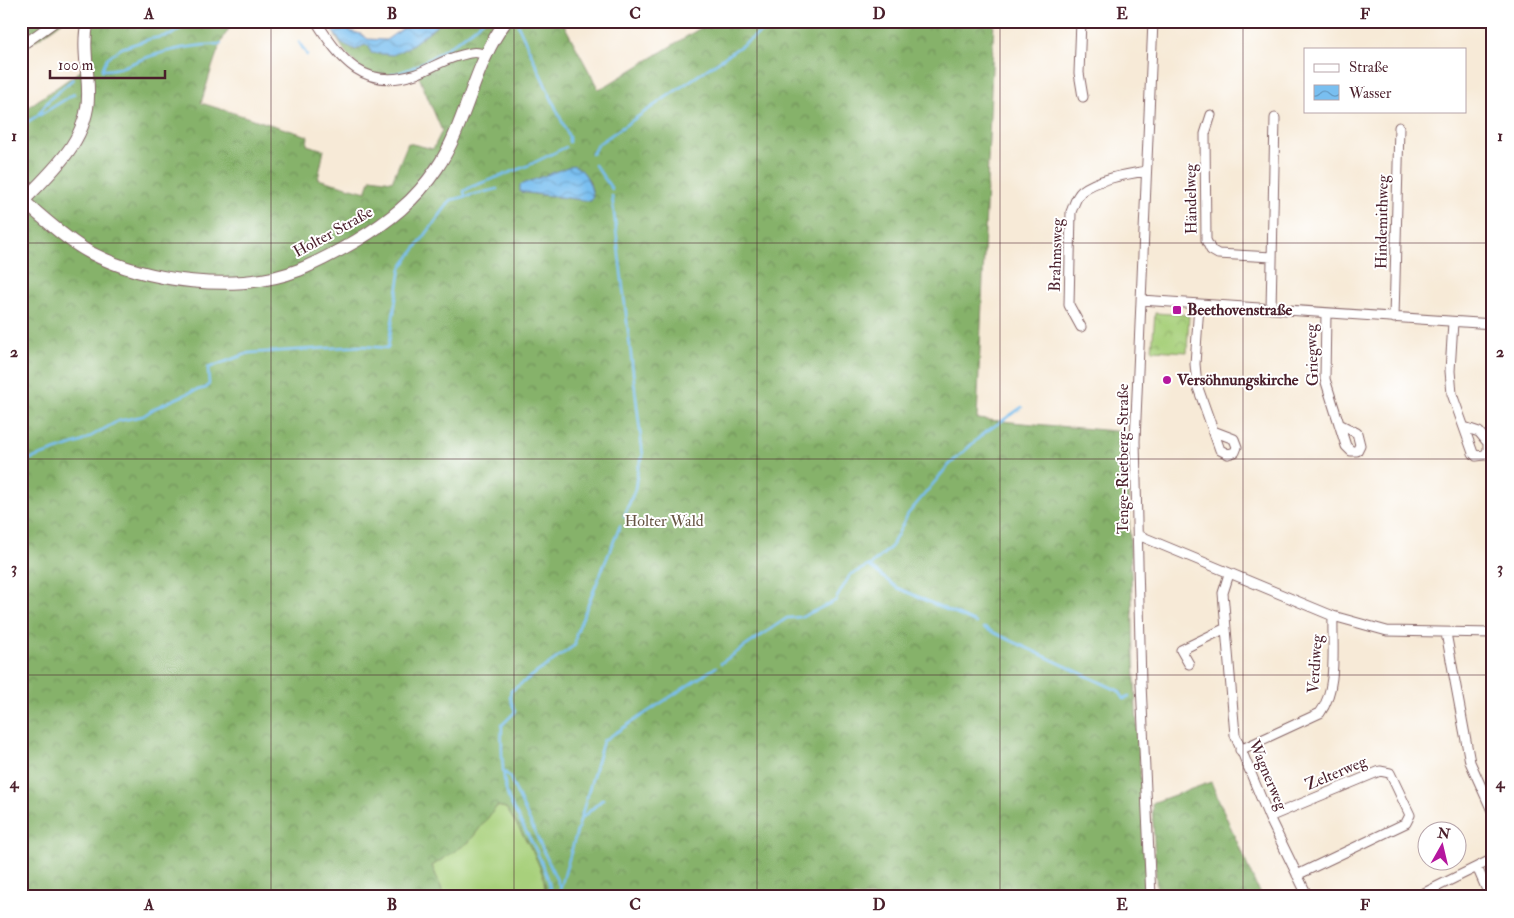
<svg xmlns="http://www.w3.org/2000/svg" width="1514" height="918" viewBox="0 0 1514 918" font-family="'IM FELL Double Pica',serif">
<style>
.grass{fill:#a8d07b;stroke:#797853}
.forest{fill:url(#forest-crowns);stroke:#68684b;fill-rule:evenodd}
.park{fill:url(#park-crowns);stroke:#797853}
.water{fill:url(#water-waves);stroke:#626f8e}
.lines{fill:none;stroke-linecap:round;stroke-linejoin:round}
.stream{stroke:#79bff0;stroke-width:2.5}
.street-casing{stroke:#876667;stroke-width:11}
.secondary-casing{stroke:#876667;stroke-width:14}
.street{stroke:#fff;stroke-width:9}
.secondary{stroke:#fff;stroke-width:12}
.grid{fill:none;stroke:#4a1f2b;stroke-width:1;stroke-opacity:0.55}
.poi-dot{fill:#b5179e;stroke:#fff;stroke-width:2}
.labels{text-anchor:middle;dominant-baseline:central;stroke-width:4;stroke-linejoin:round;paint-order:stroke}
.street-label{font-size:16px;fill:#4a1f2b;stroke:#fff}
.poi-label{font-size:16px;font-weight:bold;fill:#4a1f2b;stroke:#fff;text-anchor:start}
.park-label{font-size:16px;fill:#665443;stroke:#fff}
.neatline{fill:none;stroke:#4a1f2b;stroke-width:2}
.grid-label{font-size:16px;text-anchor:middle;font-weight:bold;fill:#4a1f2b}
</style>
<defs>
<pattern id="forest-crowns" width="20" height="18" patternUnits="userSpaceOnUse" patternTransform="scale(1.25)"><rect width="20" height="18" fill="#86b26b"/><path d="M2 6a3 3 0 1 1 6 0M12 15a3 3 0 1 1 6 0" fill="none" stroke="#709058"/></pattern>
<pattern id="park-crowns" width="20" height="18" patternUnits="userSpaceOnUse" patternTransform="scale(1.25)"><rect width="20" height="18" fill="#a8d07b"/><path d="M2 6a3 3 0 1 1 6 0M12 15a3 3 0 1 1 6 0" fill="none" stroke="#92b26a"/></pattern>
<pattern id="water-waves" width="16" height="10" patternUnits="userSpaceOnUse" patternTransform="scale(1.25)"><rect width="16" height="10" fill="#79bff0"/><path d="M0 5q4-4 8 0t8 0" fill="none" stroke="#659bc3"/></pattern>
</defs>
<rect width="100%" height="100%" fill="#fff"/>
<filter id="ink" filterUnits="userSpaceOnUse"><feTurbulence type="fractalNoise" baseFrequency=".02" numOctaves="2"/><feDisplacementMap in="SourceGraphic" scale="10" xChannelSelector="R" yChannelSelector="G"/><feConvolveMatrix kernelMatrix="1 2 1 2 8 2 1 2 1" color-interpolation-filters="sRGB"/></filter>
<filter id="wash" filterUnits="userSpaceOnUse"><feTurbulence type="fractalNoise" baseFrequency=".0096" numOctaves="4" result="noise"/><feDisplacementMap in="SourceGraphic" scale="20" xChannelSelector="R" yChannelSelector="G"/><feGaussianBlur stdDeviation="1.12" result="paint"/><feColorMatrix in="noise" values="0 0 0 0 0 0 0 0 0 0 0 0 0 0 0 0 0 1.4 0 .05"/><feComposite in="paint" operator="in"/></filter>
<g filter="url(#wash)">
<rect width="100%" height="100%" fill="#f7ead7"/>
<path class="grass" d="M497,806L506,808C519,829 551,873 544,897H445L432,866L469,841Z"/>
<path class="forest" d="M21,21H63L21,51Z
M82,21H235C218,38 209,80 201,103L308,136L307,145L324,150L318,179L366,192L371,178L392,181L408,143L433,149L442,131L416,70C408,72 398,77 390,77C363,79 346,55 335,35L342,43L356,50L364,45L410,46L443,21H562L599,90L712,21H994L977,419L1126,432L1136,709L1148,897H544C551,872 519,829 506,808L497,806L469,842L432,866L445,897H21V112L82,70ZM579,168L589,180L593,196L590,201L520,192Z
M1211,782L1261,897H1157L1152,803Z"/>
<path class="park" d="M1155,313L1189,315L1187,352L1152,350Z"/>
<path class="water" d="M324,21H349L350,31L361,34L368,39L386,40L413,21H443L410,46L393,55L371,53L369,46L364,45L356,50L342,43Z
M573,165C587,171 590,183 593,196L591,201L520,192V185Z"/>
<g class="lines">
<path class="stream" d="M774,23L775,21
M518,25L569,137V142
M299,42L307,55
M221,44C196,45 175,48 151,56C131,62 124,70 102,70L107,58L122,48L150,39L171,35L183,27L218,24L224,21
M392,74C416,71 464,38 483,21
M40,115L74,94
M21,126L37,116L50,99L73,79
M592,154L598,144L770,26
M595,165L612,189
M465,196L464,191L471,187L527,166L566,147
M612,196L643,456L638,468L635,489L624,517
M21,462L81,442L118,421L143,416L155,408L193,391L206,388L209,384L208,368L249,353L362,346L388,348L401,268L451,200L497,189
M869,566L896,587L976,623
M984,628L1119,691L1124,699L1129,697
M721,663L787,618L802,617L835,601L850,575L872,564L891,547L908,514L948,466L983,434L1022,407
M503,771L509,776L560,887
M582,818L603,799
M548,897C553,887 546,873 542,864C534,842 520,823 510,802C502,785 501,743 502,725L515,712L510,697L511,691L575,645L576,634L620,526
M558,897L603,741L716,667"/>
</g>
</g>
<g filter="url(#ink)">
<g class="lines">
<defs>
<path id="street" d="M316,21C341,61 365,91 416,74C430,69 443,60 458,56C470,53 476,50 487,56
M1081,21L1079,73L1083,97
M21,46L56,21
M1211,115L1205,134L1206,240L1211,250L1218,254L1272,257
M1141,300L1493,324
M1199,305L1195,364L1197,385L1220,450L1228,454L1235,452L1237,447L1234,439L1213,431
M1271,309L1275,118
M1326,313L1325,379L1346,446L1351,451H1357L1360,445L1357,433L1339,424
M1394,318L1399,127
M1453,322L1450,371L1452,394L1473,453L1476,456L1485,455L1488,450V443L1479,432L1464,427
M1081,327L1069,305L1071,212C1074,205 1076,196 1082,191C1097,179 1128,174 1146,171
M1138,535L1333,616L1387,631L1493,633
M1229,574L1223,593L1235,735L1269,817L1308,897
M1446,633L1470,762L1493,813
M1189,664L1181,650L1226,628
M1240,750L1320,713C1338,689 1332,646 1333,616
M1269,817L1380,771L1390,773L1410,815L1406,823L1297,875
M1477,867L1490,897
M1151,897L1141,684L1135,441L1153,21
M1416,897L1493,859"/>
<path id="secondary" d="M23,201C44,218 65,239 89,252C146,282 237,294 299,270C318,262 337,252 356,241C389,221 415,201 437,168C467,123 473,65 506,21
M21,203C53,170 90,139 88,91C88,68 82,44 88,21"/>
</defs>
<use href="#street" class="street-casing"/>
<use href="#secondary" class="secondary-casing"/>
<use href="#street" class="street"/>
<use href="#secondary" class="secondary"/>
</g>
</g>
<path class="grid" d="M271,21V897M514,21V897M757,21V897M1000,21V897M1243,21V897M21,243H1493M21,459H1493M21,675H1493"/>
<g class="poi-dot">
<rect x="1172" y="305" width="10" height="10" rx="2.5"/>
<circle cx="1167" cy="380" r="5"/>
</g>
<g class="labels">
<g class="street-label">
<text transform="translate(1191 199) rotate(-91)">Händelweg</text>
<text transform="translate(1382 222) rotate(-89)">Hindemithweg</text>
<text transform="translate(333 232) rotate(-29)">Holter Straße</text>
<text transform="translate(1056 255) rotate(-88)">Brahmsweg</text>
<text transform="translate(1312 355) rotate(-92)">Griegweg</text>
<text transform="translate(1123 459) rotate(-90)">Tenge-Rietberg-Straße</text>
<text transform="translate(1315 664) rotate(-86)">Verdiweg</text>
<text transform="translate(1336 773) rotate(-23)">Zelterweg</text>
<text transform="translate(1268 775) rotate(67)">Wagnerweg</text>
</g>
<g class="poi-label">
<text x="1187" y="310">Beethovenstraße</text>
<text x="1177" y="380">Versöhnungskirche</text>
</g>
<g class="park-label">
<text x="664" y="521">Holter Wald</text>
</g>
</g>
<rect width="1514" height="918" fill="none" stroke="#fff" stroke-width="55"/>
<rect x="1304" y="48" width="162" height="65" fill="#ffffff" stroke="#b7a5aa"/>
<rect x="1314" y="64" width="25" height="8" fill="#ffffff" stroke="#b7a5aa"/>
<text x="1349" y="72" font-size="15" fill="#4a1f2b">Straße</text>
<rect x="1314" y="85" width="25" height="15" fill="url(#water-waves)" stroke="#b7a5aa"/>
<text x="1349" y="98" font-size="15" fill="#4a1f2b">Wasser</text>
<g transform="translate(1442 846) rotate(8)"><circle r="24" fill="#ffffff" stroke="#b7a5aa"/>
<path d="M0-4L9 19L0 12L-9 19Z" fill="#b5179e"/>
<text y="-8" font-size="14" font-weight="bold" text-anchor="middle" fill="#4a1f2b">N</text>
</g>
<path d="M50 70v8h115v-8" fill="none" stroke="#4a1f2b" stroke-width="2.5"/>
<text x="58" y="70" font-size="15" fill="#4a1f2b" stroke="#ffffff" stroke-width="4" paint-order="stroke">100 m</text>
<rect x="28" y="28" width="1458" height="862" class="neatline"/>
<g class="grid-label">
<text x="149" y="19">A</text>
<text x="392" y="19">B</text>
<text x="635" y="19">C</text>
<text x="879" y="19">D</text>
<text x="1122" y="19">E</text>
<text x="1365" y="19">F</text>
<text x="14" y="141">1</text>
<text x="1500" y="141">1</text>
<text x="14" y="357">2</text>
<text x="1500" y="357">2</text>
<text x="14" y="573">3</text>
<text x="1500" y="573">3</text>
<text x="14" y="788">4</text>
<text x="1500" y="788">4</text>
<text x="149" y="910">A</text>
<text x="392" y="910">B</text>
<text x="635" y="910">C</text>
<text x="879" y="910">D</text>
<text x="1122" y="910">E</text>
<text x="1365" y="910">F</text>
</g>
</svg>
